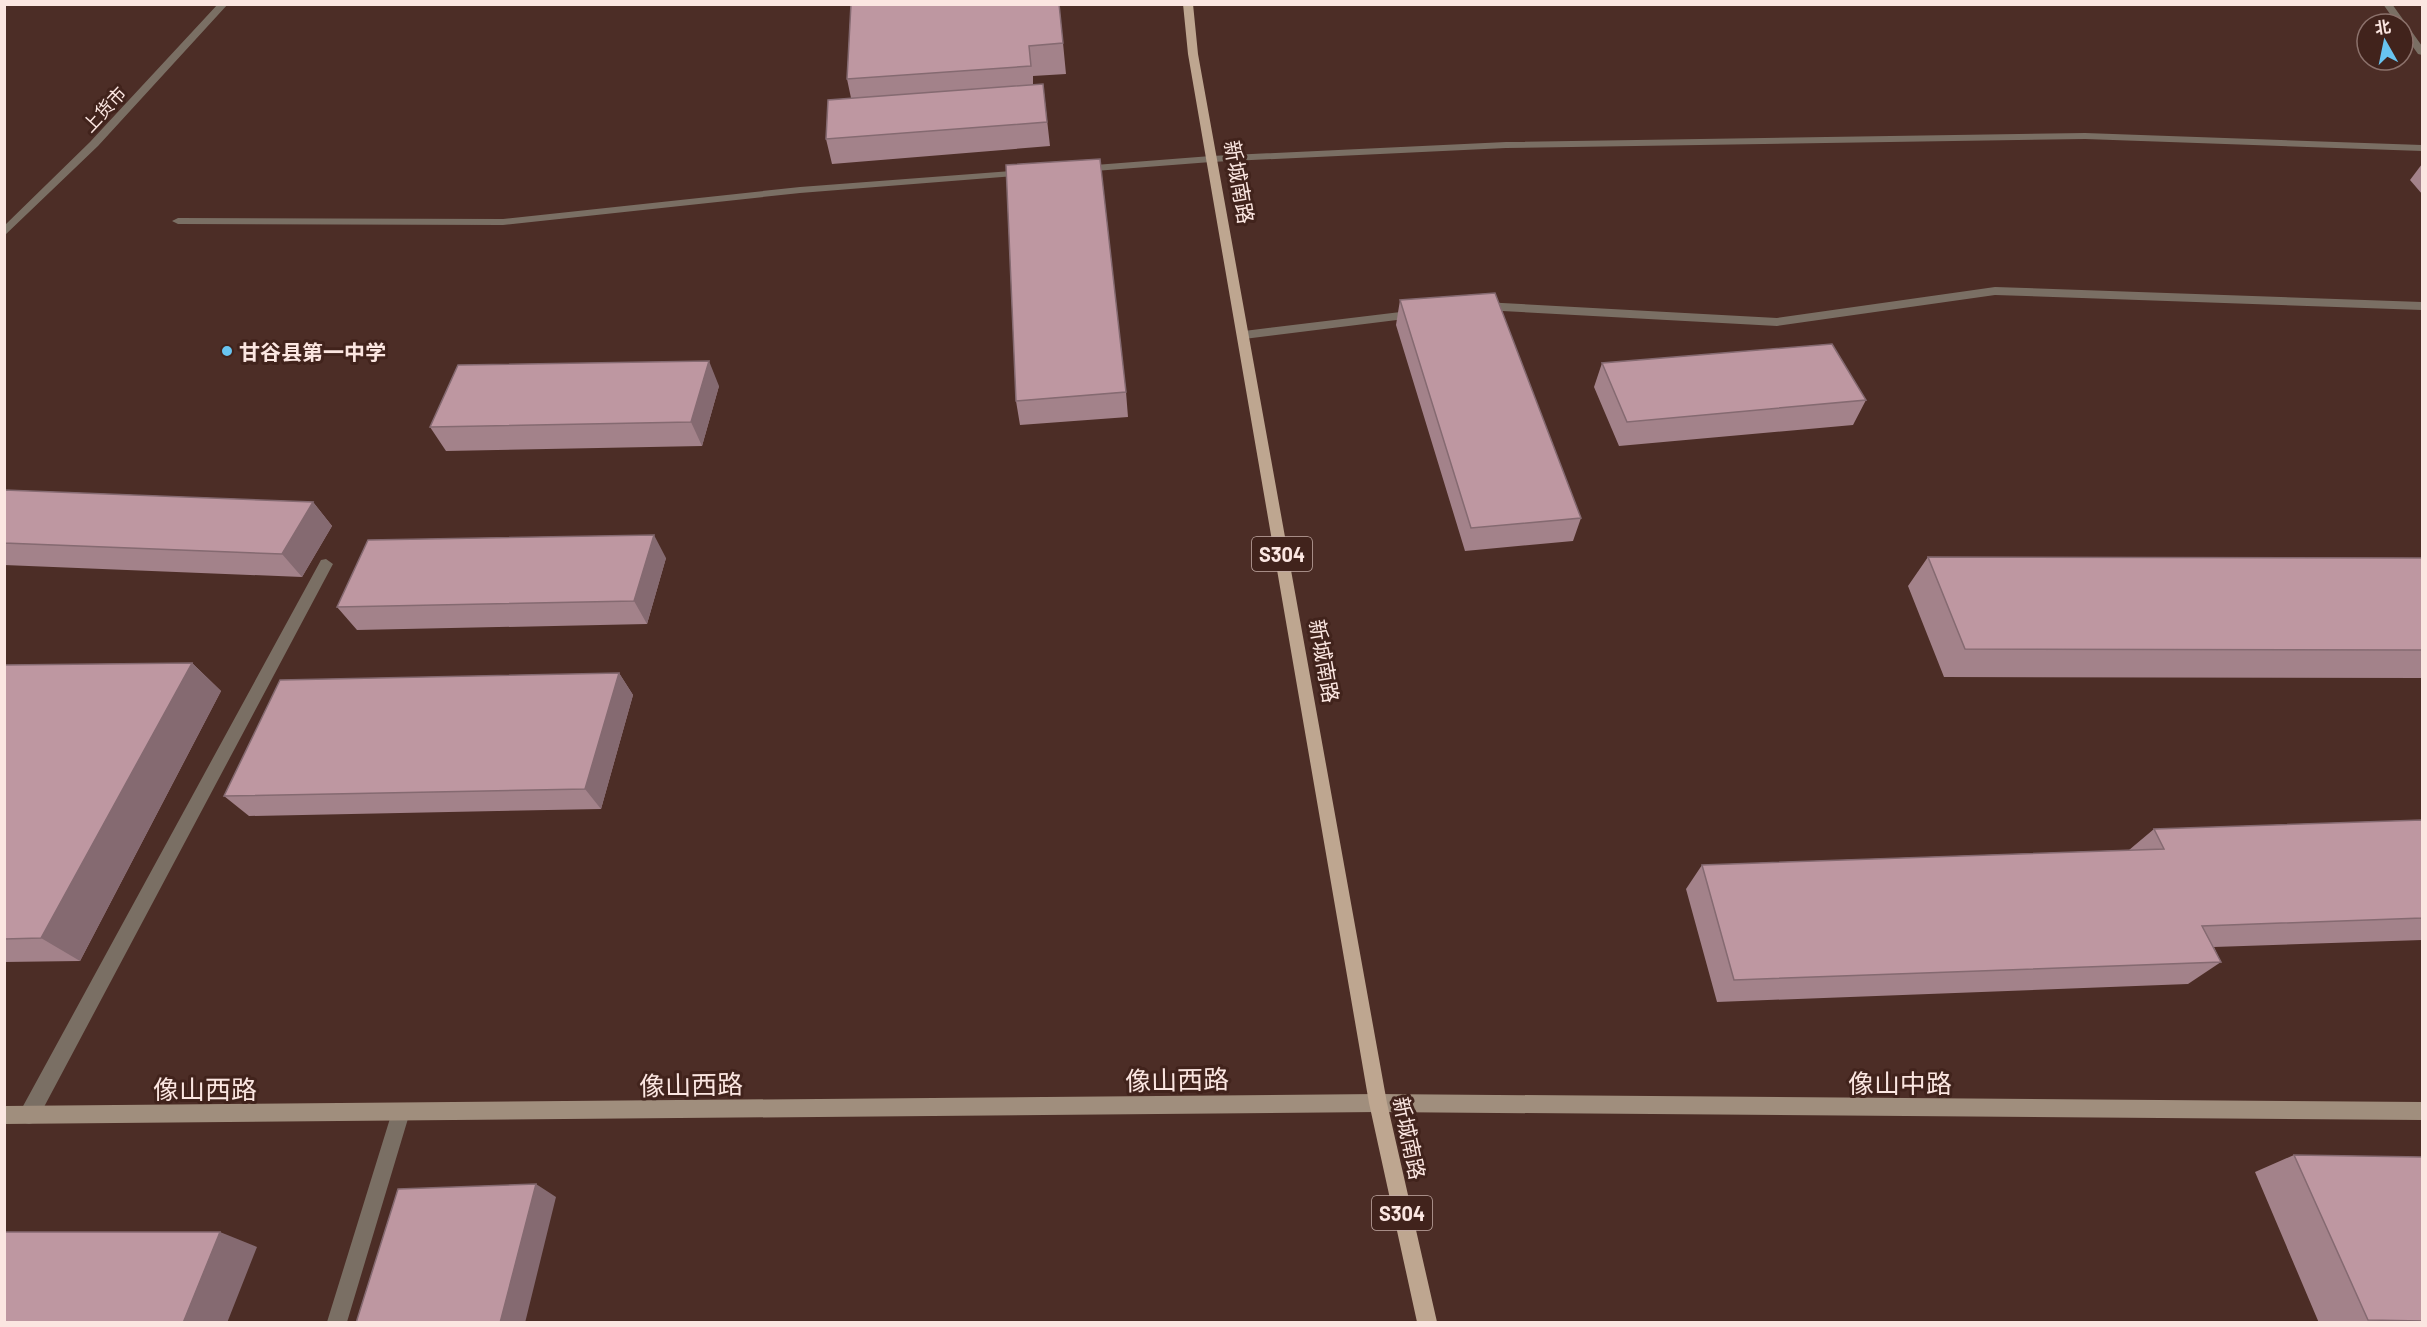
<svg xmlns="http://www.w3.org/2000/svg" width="2427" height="1327" viewBox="0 0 2427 1327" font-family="Barlow,'Noto Sans SC',sans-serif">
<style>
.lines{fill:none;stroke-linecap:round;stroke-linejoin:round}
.pedestrian{fill:#7a6f64;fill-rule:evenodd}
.minor{fill:#7a6f64;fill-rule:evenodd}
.secondary{fill:#a08e7d;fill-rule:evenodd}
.primary{fill:#bea690;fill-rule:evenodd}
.wall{fill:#a3828a}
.shaded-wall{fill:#856a71}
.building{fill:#be97a1;stroke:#856a71;stroke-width:1.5}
.poi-dot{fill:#68c4f0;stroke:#41231c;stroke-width:2}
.labels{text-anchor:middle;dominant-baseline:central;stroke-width:6;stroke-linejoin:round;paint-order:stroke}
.far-street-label{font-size:18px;fill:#fbe6e1;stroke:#41231c}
.shield{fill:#41231c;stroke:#c3aca6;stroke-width:1.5}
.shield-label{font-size:20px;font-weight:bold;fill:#fbe6e1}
.street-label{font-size:21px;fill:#fbe6e1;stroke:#41231c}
.poi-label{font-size:21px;font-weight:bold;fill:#fbe6e1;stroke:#41231c;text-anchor:start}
.near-street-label{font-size:26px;fill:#fbe6e1;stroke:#41231c}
</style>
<rect width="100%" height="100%" fill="#4c2d26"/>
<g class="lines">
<path class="pedestrian" d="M218,4H228L98,146L4,236V226L90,142Z"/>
<path class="minor" d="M2383,4H2392L2422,46V55L2418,54L2403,33V24H2397Z
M2085,133L2422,145V151L2085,139L1506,148L1211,162L1082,172L1077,169L1082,166L1211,156L1506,142Z
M1025,170L1030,173L1029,175L800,193L503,225L178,224L172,221L178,218L503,219L800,187Z
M1995,287L2422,302V310L1995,295L1777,326L1483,310L1477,306L1483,302L1777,318Z
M1417,310L1423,314L1421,317L1244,339L1238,335L1244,331Z
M326,559L333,564L36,1122L29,1124L22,1122L20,1115L22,1108L321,560Z
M401,1103L408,1105L410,1112L347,1322H327L392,1112L394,1105Z"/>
<path class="secondary" d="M1378,1094L2422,1102V1120L1378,1112L4,1124V1106Z"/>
<path class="primary" d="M1183,4H1193L1198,54L1387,1103L1437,1322H1417L1369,1103L1188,54Z"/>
</g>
<path class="wall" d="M851,4L1063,43L1066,74L1033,76V85L1043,84L1050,146L832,164L826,139L851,98L847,79Z
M2422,164V194L2410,180Z
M1400,300L1581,518L1573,541L1465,551L1396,325Z
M1602,363L1866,400L1853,425L1619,446L1594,387Z
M719,386L702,446L446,451L430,427Z
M1126,392L1128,417L1020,425L1016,401Z
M4,490L313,502L332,526L302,577L4,565Z
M1928,557L2422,558V678L1944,677L1908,586Z
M666,558L647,624L357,630L337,607Z
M192,663L221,691L80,961L4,962V665Z
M619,673L633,695L601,809L249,816L224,796Z
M2422,820V940L2214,947L2221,962L2188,984L1717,1002L1686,889L1702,865L2129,850L2154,829Z
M2294,1155L2422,1157V1323H2319L2255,1172Z"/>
<path class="shaded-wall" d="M709,361L719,386L702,446L691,422Z
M313,502L332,526L302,577L282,554Z
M654,535L666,558L647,624L634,601Z
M192,663L221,691L80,961L41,938Z
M619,673L633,695L601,809L585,789Z
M536,1184L556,1197L525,1323H500Z
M220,1232L257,1247L227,1323H183Z"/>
<path class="building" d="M851,4H1059L1063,43L1029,46L1031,66L847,79Z
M1043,84L1047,122L826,139L828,100Z
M1100,159L1126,392L1016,401L1006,165Z
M1495,293L1581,518L1471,528L1400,300Z
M1832,344L1866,400L1627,422L1602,363Z
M709,361L691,422L430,427L458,365Z
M4,490L313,502L282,554L4,543Z
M654,535L634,601L337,607L368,540Z
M1928,557L2422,558V650L1965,649Z
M192,663L41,938L4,939V665Z
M619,673L585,789L224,796L280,680Z
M2422,820V918L2202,926L2221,962L1734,980L1702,865L2164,849L2154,829Z
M2294,1155L2422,1157V1321L2368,1320Z
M536,1184L500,1323H356L398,1189Z
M4,1232H220L183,1323H4Z"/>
<circle class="poi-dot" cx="227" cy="351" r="6"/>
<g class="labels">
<g class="far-street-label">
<text transform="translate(104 109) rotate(-47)">上货市</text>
</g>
<g class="shield">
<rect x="1252" y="537" width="60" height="34" rx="4.5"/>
<rect x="1372" y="1196" width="60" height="34" rx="4.5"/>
</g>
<g class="shield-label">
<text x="1282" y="554">S304</text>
<text x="1402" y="1213">S304</text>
</g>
<g class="street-label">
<text transform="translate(1240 182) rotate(80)">新城南路</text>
<text transform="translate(1325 661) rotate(80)">新城南路</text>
<text transform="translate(1410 1138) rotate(78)">新城南路</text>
</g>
<g class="poi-label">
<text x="239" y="351">甘谷县第一中学</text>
</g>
<g class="near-street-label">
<text transform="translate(1177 1079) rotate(-1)">像山西路</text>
<text x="1900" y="1082">像山中路</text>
<text transform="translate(691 1084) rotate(-1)">像山西路</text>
<text x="205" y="1088">像山西路</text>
</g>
</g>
<rect width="2427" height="1327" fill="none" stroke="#fbe6e1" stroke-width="12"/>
<g transform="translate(2385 42) rotate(351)"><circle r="28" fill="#41231c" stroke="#8b716b" stroke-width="1.5"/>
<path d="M0-4.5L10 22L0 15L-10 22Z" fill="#68c4f0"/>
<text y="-9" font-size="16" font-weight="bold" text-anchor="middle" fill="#fbe6e1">北</text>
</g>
</svg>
